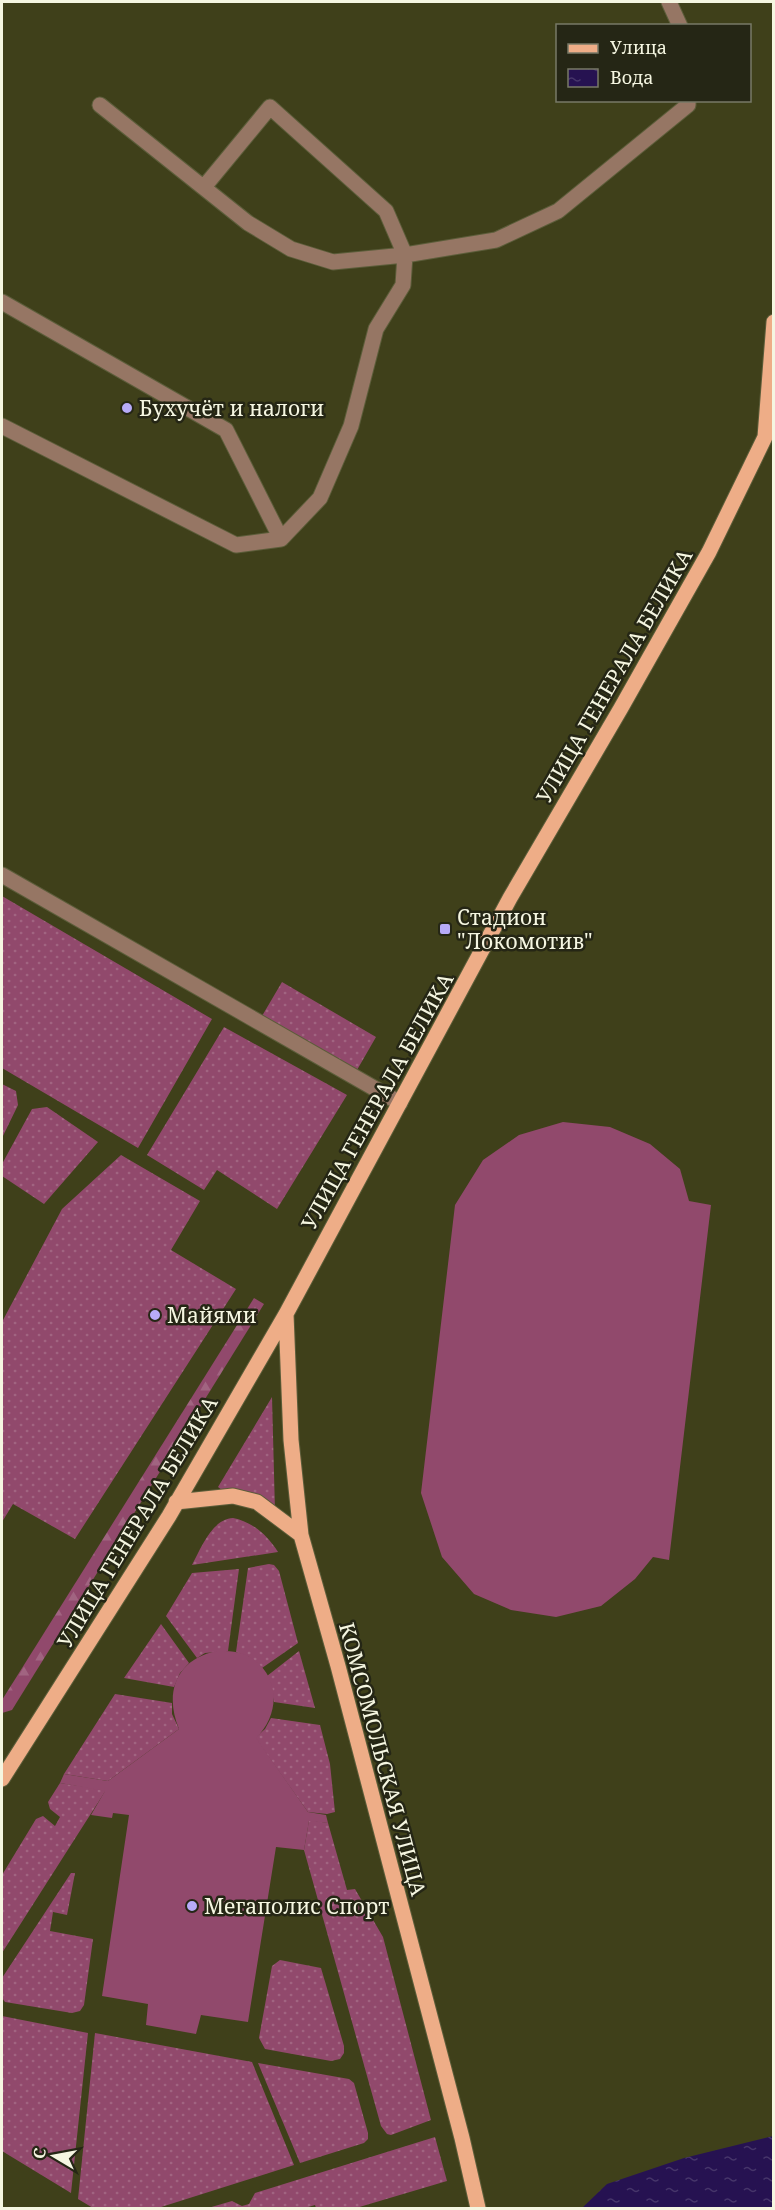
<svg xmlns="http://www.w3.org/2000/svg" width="775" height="2210" viewBox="0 0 775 2210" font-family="'Noto Serif',serif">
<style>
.grass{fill:url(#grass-dots)}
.forest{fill:url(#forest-firs)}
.pitch{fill:#91496c}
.water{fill:url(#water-ripples)}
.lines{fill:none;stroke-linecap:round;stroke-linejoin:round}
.minor-casing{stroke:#5c5d3a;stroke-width:17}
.major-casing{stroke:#5c5d3a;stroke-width:17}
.minor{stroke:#967664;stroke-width:15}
.major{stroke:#eead87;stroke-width:15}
.poi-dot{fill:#b7abf8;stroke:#252615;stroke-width:2}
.labels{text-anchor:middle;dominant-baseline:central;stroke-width:5;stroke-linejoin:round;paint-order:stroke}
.poi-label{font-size:21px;fill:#f5f6e1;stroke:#252615;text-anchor:start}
.street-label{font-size:21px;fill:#f5f6e1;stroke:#252615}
</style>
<defs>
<pattern id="grass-dots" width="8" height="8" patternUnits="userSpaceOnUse" patternTransform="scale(1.5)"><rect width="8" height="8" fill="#91496c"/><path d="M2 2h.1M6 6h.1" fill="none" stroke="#a16481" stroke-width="1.8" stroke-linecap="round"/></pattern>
<pattern id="forest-firs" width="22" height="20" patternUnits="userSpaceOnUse" patternTransform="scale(1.5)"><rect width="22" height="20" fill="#91496c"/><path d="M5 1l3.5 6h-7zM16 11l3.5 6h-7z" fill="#a16481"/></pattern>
<pattern id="water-ripples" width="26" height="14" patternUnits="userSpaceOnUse" patternTransform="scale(1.5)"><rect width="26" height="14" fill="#261251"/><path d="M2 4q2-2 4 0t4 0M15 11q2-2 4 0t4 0" fill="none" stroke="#46356a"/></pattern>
</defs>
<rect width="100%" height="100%" fill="#3f401a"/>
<path class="grass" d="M2,896L212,1019L138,1148L2,1068Z
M282,982L376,1037L357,1070L262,1016Z
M224,1027L347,1095L277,1209L217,1170L204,1190L147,1155Z
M2,1084L16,1091L18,1105L2,1138Z
M47,1107L98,1142L44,1204L2,1176V1164L32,1109Z
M121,1155L200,1201L171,1250L236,1289L75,1539L13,1504L2,1522V1322L62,1209Z
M272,1397L275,1511L226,1493L218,1487Z
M233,1518C253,1522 267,1535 278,1552L192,1565C201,1548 212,1519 233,1518Z
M269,1564L274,1565L279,1571L298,1643L262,1668L249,1657L236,1652L248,1568Z
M239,1569L228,1651L205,1653L197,1658L166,1616L192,1573Z
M161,1624L189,1663L180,1673L174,1687L124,1678Z
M299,1651L315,1708L274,1702L270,1682L267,1676Z
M115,1694L172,1703V1714L179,1729L108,1781L64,1774Z
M271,1718L320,1725L330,1764L335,1812L327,1814L308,1812L255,1738L265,1729Z
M60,1783L106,1790L2,1953V1875L36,1819L43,1816L55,1826L60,1817L50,1809L48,1802Z
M309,1820L328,1823L347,1890L355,1889L383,1937L431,2120L391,2135L387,2134L381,2126L304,1850Z
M71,1873H75L67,1915L53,1912L50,1931L93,1939L84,2005L80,2011L72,2013L5,2002L2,1998V1978Z
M280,1960L321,1968L344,2046V2053L340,2059L331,2061L265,2049L259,2038L272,1966Z
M2,2016L88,2033L71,2193L2,2151Z
M95,2033L252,2062L294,2165L158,2208H93L78,2199Z
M258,2063L349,2079L354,2083L368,2133V2139L364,2143L300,2163Z
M435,2137L447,2181L356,2208H316L315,2205L305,2208H208L232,2201L242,2206L249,2204L255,2193Z"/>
<path class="forest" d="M254,1298L264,1304L12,1710L2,1713V1700Z"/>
<path class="pitch" d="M563,1122L610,1127L650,1144L680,1169L689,1201L711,1205L669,1560L653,1557L635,1579L601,1606L556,1617L511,1610L474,1594L442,1557L421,1493L455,1205L483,1160L519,1135Z
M217,1651C228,1651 240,1651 250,1657C281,1676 280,1715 256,1738L308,1812L326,1815L328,1823L309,1821L304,1850L276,1847L248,2022L201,2015L196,2034L146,2025L148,2004L102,1996L129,1815L113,1813L112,1818L91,1815L105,1791L60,1783L64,1774L108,1781L179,1729C164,1693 176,1659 217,1651Z"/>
<path class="water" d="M773,2136V2208H582L607,2184L684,2158Z"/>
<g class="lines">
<defs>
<path id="minor" d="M669,2L680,26
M100,105L248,223L291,249L333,262L405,255L496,240L558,211L688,105V100
M2,302L226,430L281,539
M2,426L236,545L281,539L320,498L351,426L376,329L403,285L405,255L386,211L270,107L204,187
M2,875L400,1103"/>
<path id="major" d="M286,1314L291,1440L301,1535L338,1666L462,2138L478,2208
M176,1502L233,1496L257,1502L301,1535
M2,1779L169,1516L286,1314L510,898L621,708L709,552L765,437L774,322"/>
</defs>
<use href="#minor" class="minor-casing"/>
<use href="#major" class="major-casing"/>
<use href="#minor" class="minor"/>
<use href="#major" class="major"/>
</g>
<g class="poi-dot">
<circle cx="127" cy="408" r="6"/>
<rect x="439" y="923" width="12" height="12" rx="3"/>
<circle cx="155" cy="1315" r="6"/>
<circle cx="192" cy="1906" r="6"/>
</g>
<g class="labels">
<g class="poi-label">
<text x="139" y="408">Бухучёт и налоги</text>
<text x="457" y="917">Стадион<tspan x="457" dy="24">"Локомотив"</tspan></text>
<text x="167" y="1315">Майями</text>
<text x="204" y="1906">Мегаполис Спорт</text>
</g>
<g class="street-label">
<text transform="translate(614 676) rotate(-60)">УЛИЦА ГЕНЕРАЛА БЕЛИКА</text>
<text transform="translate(377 1101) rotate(-61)">УЛИЦА ГЕНЕРАЛА БЕЛИКА</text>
<text transform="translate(137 1522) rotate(-59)">УЛИЦА ГЕНЕРАЛА БЕЛИКА</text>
<text transform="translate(383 1759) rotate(75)">КОМСОМОЛЬСКАЯ УЛИЦА</text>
</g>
</g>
<rect width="775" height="2210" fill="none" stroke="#f5f6e1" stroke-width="6"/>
<rect x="556" y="24" width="195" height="78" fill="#252615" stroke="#787967" stroke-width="1.5"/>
<rect x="568" y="44" width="30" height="9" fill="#eead87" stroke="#787967" stroke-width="1.5"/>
<text x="610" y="54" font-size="18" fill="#f5f6e1">Улица</text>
<rect x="568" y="69" width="30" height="18" fill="url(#water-ripples)" stroke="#787967" stroke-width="1.5"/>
<text x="610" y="84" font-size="18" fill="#f5f6e1">Вода</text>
<g transform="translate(54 2156) rotate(280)" stroke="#252615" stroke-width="4.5" paint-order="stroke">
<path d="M0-4.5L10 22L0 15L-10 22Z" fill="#f5f6e1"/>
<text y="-9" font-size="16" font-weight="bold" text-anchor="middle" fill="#f5f6e1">С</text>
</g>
</svg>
